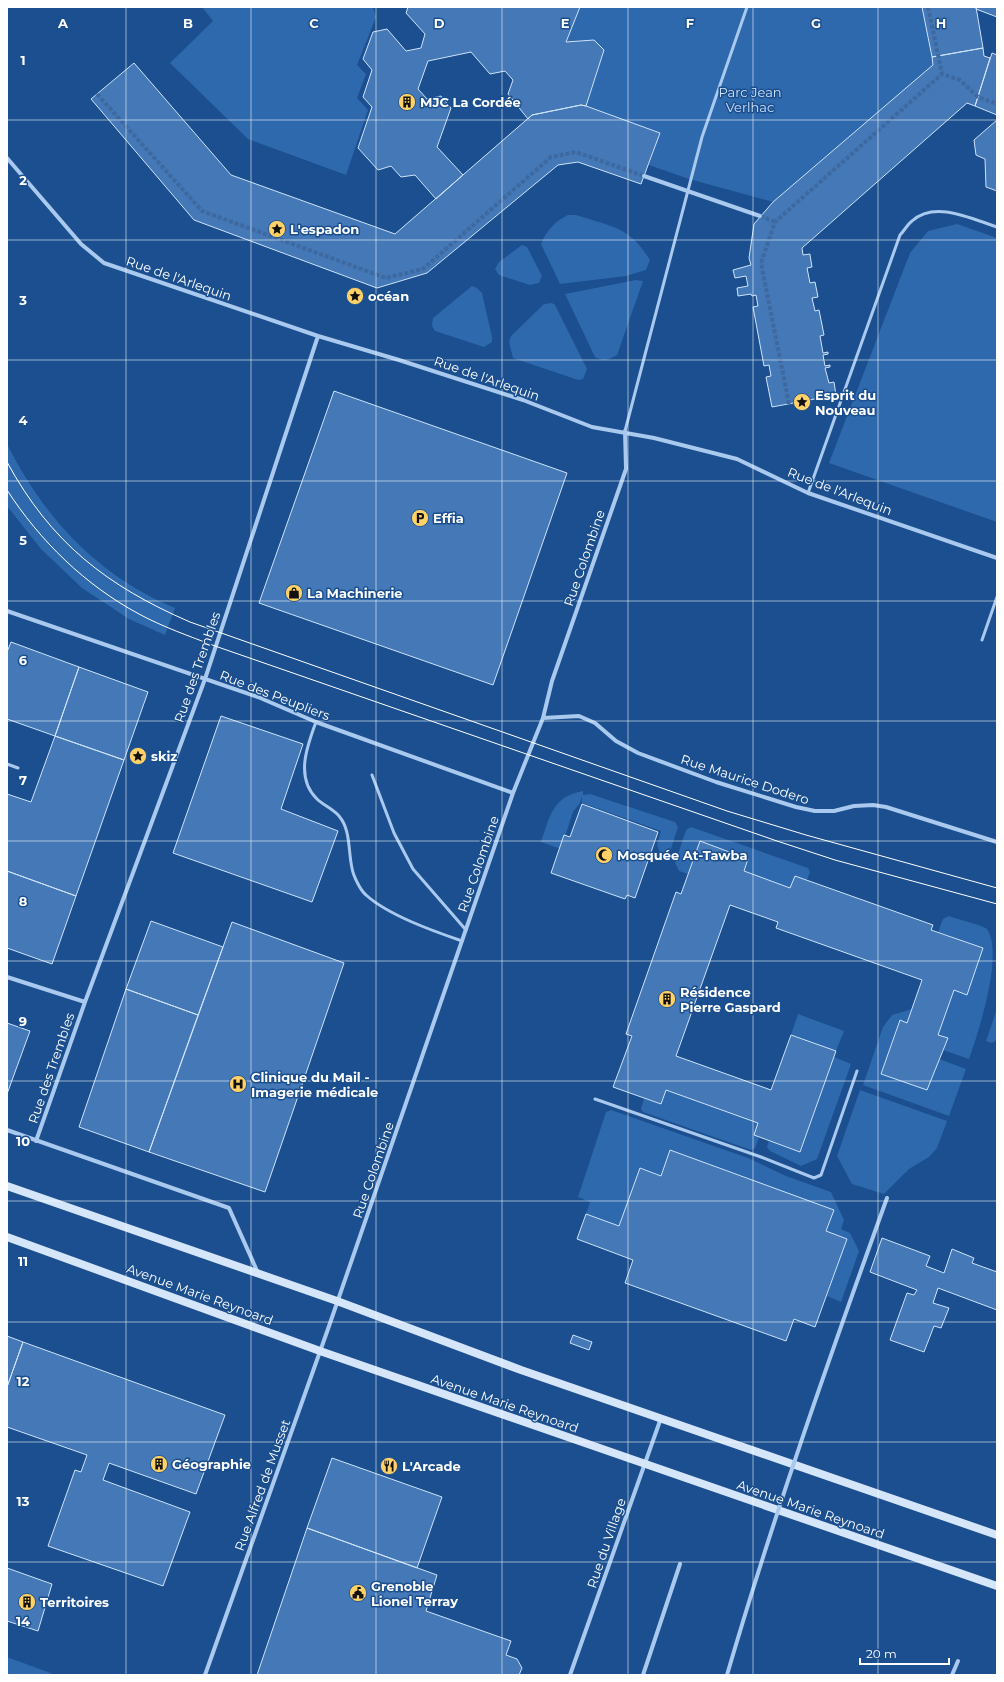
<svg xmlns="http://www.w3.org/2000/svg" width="1004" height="1682" viewBox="0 0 1004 1682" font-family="Montserrat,sans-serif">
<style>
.green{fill:#2e69ad}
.building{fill:#4478b7;stroke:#cfe3fa}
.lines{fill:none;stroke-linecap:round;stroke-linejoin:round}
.street-tunnel{stroke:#3d69a0;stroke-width:4;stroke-dasharray:4 2;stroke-linecap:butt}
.lane{stroke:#a9c9ee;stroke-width:3}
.street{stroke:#a9c9ee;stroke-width:4}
.secondary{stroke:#d6e6fa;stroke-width:8}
.tram{stroke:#fff;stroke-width:1}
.street-bridge{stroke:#a9c9ee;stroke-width:4}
.grid{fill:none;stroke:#fff;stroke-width:1;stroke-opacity:0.55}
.labels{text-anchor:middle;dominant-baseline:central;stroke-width:3;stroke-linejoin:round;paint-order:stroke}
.park-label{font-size:13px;fill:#cfe3fa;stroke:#1b4f8f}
.poi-label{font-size:13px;font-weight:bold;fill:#fff;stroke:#1b4f8f;text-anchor:start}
.street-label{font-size:13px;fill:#fff;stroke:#1b4f8f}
.grid-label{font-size:13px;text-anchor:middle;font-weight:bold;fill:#fff;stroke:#1b4f8f;stroke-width:3;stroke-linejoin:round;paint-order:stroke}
</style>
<rect width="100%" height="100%" fill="#1b4f8f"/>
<path class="green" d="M202,7H373L376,17L357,65L366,74L357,98L368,110L346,175L248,139L170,63L213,21Z
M580,7H922L933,65L773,202L689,179L649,165L660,133L586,106L604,50L594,40L566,42Z
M568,215H576C612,227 629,226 650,260L646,270L626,276L560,284L541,244C547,230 554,222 568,215Z
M957,224L997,238V522L829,463L910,253L928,231Z
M522,245L527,247L542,276L539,283L530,285L499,275L495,269L499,262Z
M636,280L643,281L617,355C609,360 604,362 595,357L565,294Z
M472,286L477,288L482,293L492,337V342L484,347L435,331L432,326L433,318Z
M552,303L555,305L587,369L583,379L578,380L513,358L509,342L511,336L544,304Z
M7,444C44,518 98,576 175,608L165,635L129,619L82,588L41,549L7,506Z
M583,791V795L590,794L675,822L678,827L669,855L663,860L657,845L661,831L582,803V796L580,803L573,812L561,849L541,842C550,816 552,797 583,791Z
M691,827L808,868L810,872L807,880L795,876L790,888L744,871L748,859L700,841L688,874L679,871L675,863L686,830Z
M949,916C958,920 980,924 987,929C1004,953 979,1031 969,1059L943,1050L948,1038L938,1035L954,990L967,995L983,948L938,932L943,919Z
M912,1009L907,1023L899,1021L881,1074L927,1090L939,1059L966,1069L949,1116L863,1085L883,1027L892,1015Z
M997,1009V1040L992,1043L986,1041Z
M798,1014L844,1031L836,1051L791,1035Z
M834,1057L851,1064L817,1159L801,1166L770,1151L767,1147L769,1141L800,1152Z
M666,1090L758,1123L759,1137L755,1148L751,1150L643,1112L641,1109L644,1098L661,1104Z
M860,1090L947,1121L937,1148L929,1157L909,1169L884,1194L852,1184L837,1156Z
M611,1110L748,1158L786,1176L831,1192L844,1220L841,1229L850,1233L859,1251L841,1302L827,1296L847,1239L826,1231L834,1210L670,1150L661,1176L640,1168L619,1226L586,1214L590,1202L578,1197L606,1112Z
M7,1657L56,1675H7Z"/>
<path class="building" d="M408,7H580L566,42L594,40L604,50L586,106L581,105L532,115L528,119L508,94L513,80L505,71L490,74L471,52L428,61L418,89L427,99L441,96L451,108L437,147L463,175L436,199L415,175L401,177L391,166L378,170L358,148L372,107L363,97L372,70L363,59L373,32L387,29L406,51L421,48L425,34L406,13Z
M922,7H976L983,48L932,57Z
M976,7H997V17L976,9Z
M983,48L984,56L990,58L975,106L967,103L802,248L803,255L810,254V255L812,267L807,268L810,283L815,282L818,297L812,298L815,311L819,310L824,335L820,336L823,353L828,352V354L823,355L825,366L830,365V367L825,368L829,383L834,382L836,395L772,407L766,377L771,376L769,365L764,366L753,307L758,306L756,295L752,296L751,294L738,296L737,288L748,286L746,276L735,278L733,270L751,265L749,258L754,224L773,202L927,70L933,65L932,57Z
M992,53L997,55V115L975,106Z
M134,63L231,175L395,234L532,115L581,105L586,106L660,133L641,184L578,162L558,165L427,273L377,288L194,220L91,99Z
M997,120V191L986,187L985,159L976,155L974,140Z
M334,391L567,473L493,685L259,603Z
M11,642L79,667L55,736L7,719V652Z
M79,667L148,692L124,760L55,736Z
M221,716L303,744L281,809L338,831L312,902L173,853Z
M55,736L124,760L76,896L7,871V794L31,802Z
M582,804L658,832L635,898L627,895L625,899L551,873L564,835L570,837Z
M700,841L748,859L744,871L790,888L795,876L933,925L931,930L983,948L967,995L954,990L938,1035L948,1038L927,1090L881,1074L900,1020L907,1023L922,980L776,928L778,922L730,905L676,1056L771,1090L791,1035L836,1051L800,1152L754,1135L758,1123L666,1090L661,1104L613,1087L632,1036L626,1034L676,892L681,894Z
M7,871L76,896L52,964L7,948Z
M151,921L223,947L198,1015L126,989Z
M232,922L344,963L265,1192L149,1152Z
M126,989L198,1015L149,1152L79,1127Z
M7,1023L30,1031L7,1094Z
M670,1150L834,1210L826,1231L847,1239L815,1327L794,1319L786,1341L625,1283L633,1260L577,1239L586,1214L619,1226L640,1168L661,1176Z
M882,1238L930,1256L926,1266L944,1273L952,1249L974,1258L972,1263L997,1272V1310L938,1288L933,1303L949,1308L941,1328L934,1326L924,1352L890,1340L907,1293L914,1295L917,1290L870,1272Z
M573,1335L592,1342L589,1350L570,1343Z
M7,1336L23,1342L7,1387Z
M23,1342L225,1415L196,1494L109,1463L103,1480L190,1512L163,1586L48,1546L75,1470L81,1472L87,1455L7,1427V1387Z
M332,1458L442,1497L417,1568L307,1528Z
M307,1528L437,1575L426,1611L511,1641L506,1655L517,1659L522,1668L519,1675H257Z
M7,1568L52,1584L38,1631L7,1621Z"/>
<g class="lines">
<path class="street-tunnel" d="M928,7L942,74
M97,94L202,211L386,278L423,269L551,157L576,152L644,176
M760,216L775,222
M789,404L761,263L775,222L942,74L960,80L978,97L997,104"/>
<path class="lane" d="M625,431L702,137L747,7
M808,493L900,235C904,231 907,225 912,221C935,200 972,219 997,227
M982,640L997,597
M316,722C307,746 295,778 317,799C323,805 333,809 339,816C351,830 348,851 352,868C353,875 360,890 366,895C388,915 433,931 462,941
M7,764L18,768
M372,775L394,833L413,869L466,930
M595,1099L761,1157L814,1178L821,1175L857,1071"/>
<path class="street" d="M7,158L81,244L104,263L318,336L399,360L523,400L592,427L654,438L737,459L808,493L997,558
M644,176L760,216
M7,611L258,697L316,722L513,793
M543,718L579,716L595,723L616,741L638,753L716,782L796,807L815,811H834L854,806L873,805L886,807L997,842
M7,977L85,1002L205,679L318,336
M7,1130L229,1208L258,1273
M36,1141L85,1002
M205,1675L328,1329L513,793L543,718L552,681L626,469L625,431
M570,1675L661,1418
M643,1675L680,1564
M952,1675L958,1661"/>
<path class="secondary" d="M7,1186L337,1301L521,1370L997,1535
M7,1237L320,1351L997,1586"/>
<path class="tram" d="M7,462C51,543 107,586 190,622L727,811L806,835L997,888
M7,490C40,541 85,585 139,614C163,627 189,636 215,646L777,841L835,860L997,904"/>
<path class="street-bridge" d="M727,1675C774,1514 830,1356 887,1198"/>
</g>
<path class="grid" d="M126,7V1675M251,7V1675M376,7V1675M502,7V1675M628,7V1675M753,7V1675M878,7V1675M7,120H997M7,240H997M7,360H997M7,481H997M7,601H997M7,721H997M7,841H997M7,961H997M7,1081H997M7,1201H997M7,1322H997M7,1442H997M7,1562H997"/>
<defs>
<symbol id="building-disc" viewBox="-11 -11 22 22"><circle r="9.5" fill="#ffd166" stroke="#1b4f8f"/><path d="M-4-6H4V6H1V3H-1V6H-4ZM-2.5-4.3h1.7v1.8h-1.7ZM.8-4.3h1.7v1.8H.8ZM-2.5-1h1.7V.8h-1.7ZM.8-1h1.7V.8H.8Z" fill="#111"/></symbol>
<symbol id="sight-disc" viewBox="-11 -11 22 22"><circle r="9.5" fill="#ffd166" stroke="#1b4f8f"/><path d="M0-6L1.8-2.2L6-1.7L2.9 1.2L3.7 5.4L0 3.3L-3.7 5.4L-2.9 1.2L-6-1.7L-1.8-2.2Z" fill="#111"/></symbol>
<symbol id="parking-disc" viewBox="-11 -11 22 22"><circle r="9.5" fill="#ffd166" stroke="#1b4f8f"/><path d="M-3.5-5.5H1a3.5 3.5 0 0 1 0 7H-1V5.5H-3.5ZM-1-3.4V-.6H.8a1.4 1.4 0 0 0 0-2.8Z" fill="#111"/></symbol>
<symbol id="shop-disc" viewBox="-11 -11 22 22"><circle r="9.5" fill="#ffd166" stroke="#1b4f8f"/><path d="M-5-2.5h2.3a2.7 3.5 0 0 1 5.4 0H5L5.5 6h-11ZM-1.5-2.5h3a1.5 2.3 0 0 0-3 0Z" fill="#111"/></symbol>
<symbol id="mosque-disc" viewBox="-11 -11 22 22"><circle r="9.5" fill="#ffd166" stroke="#1b4f8f"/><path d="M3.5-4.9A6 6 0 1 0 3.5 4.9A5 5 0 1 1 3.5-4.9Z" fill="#111"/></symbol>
<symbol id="hospital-disc" viewBox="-11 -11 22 22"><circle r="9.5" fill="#ffd166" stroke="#1b4f8f"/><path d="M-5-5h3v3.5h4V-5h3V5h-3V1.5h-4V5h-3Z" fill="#111"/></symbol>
<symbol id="restaurant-disc" viewBox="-11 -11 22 22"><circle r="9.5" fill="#ffd166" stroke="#1b4f8f"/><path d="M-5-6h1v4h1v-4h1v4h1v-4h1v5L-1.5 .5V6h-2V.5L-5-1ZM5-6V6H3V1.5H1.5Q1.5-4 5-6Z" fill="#111"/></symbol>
<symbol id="civic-disc" viewBox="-11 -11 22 22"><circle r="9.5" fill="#ffd166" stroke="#1b4f8f"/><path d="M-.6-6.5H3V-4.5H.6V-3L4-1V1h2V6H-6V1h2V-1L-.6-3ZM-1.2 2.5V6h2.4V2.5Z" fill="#111"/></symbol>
</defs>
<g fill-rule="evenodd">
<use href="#building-disc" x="397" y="92" width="20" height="20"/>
<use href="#sight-disc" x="267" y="219" width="20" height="20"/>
<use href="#sight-disc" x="345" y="286" width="20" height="20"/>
<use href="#sight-disc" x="792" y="392" width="20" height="20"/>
<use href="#parking-disc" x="410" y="508" width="20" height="20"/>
<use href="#shop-disc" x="284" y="583" width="20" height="20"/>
<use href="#sight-disc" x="128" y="746" width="20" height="20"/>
<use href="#mosque-disc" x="594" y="845" width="20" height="20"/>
<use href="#building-disc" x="657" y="989" width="20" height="20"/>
<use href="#hospital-disc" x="228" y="1074" width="20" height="20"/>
<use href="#building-disc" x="149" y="1454" width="20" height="20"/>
<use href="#restaurant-disc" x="379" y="1456" width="20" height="20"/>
<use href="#civic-disc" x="348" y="1583" width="20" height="20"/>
<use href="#building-disc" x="17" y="1592" width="20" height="20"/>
</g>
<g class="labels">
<g class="park-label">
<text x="750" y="92">Parc Jean<tspan x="750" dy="15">Verlhac</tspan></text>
</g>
<g class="poi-label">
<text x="420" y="102">MJC La Cordée</text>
<text x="290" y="229">L'espadon</text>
<text x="368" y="296">océan</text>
<text x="815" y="395">Esprit du<tspan x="815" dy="15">Nouveau</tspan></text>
<text x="433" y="518">Effia</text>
<text x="307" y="593">La Machinerie</text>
<text x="151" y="756">skiz</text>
<text x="617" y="855">Mosquée At-Tawba</text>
<text x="680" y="992">Résidence<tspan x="680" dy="15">Pierre Gaspard</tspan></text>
<text x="251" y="1077">Clinique du Mail -<tspan x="251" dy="15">Imagerie médicale</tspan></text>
<text x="172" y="1464">Géographie</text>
<text x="402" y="1466">L'Arcade</text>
<text x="371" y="1586">Grenoble<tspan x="371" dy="15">Lionel Terray</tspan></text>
<text x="40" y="1602">Territoires</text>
</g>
<g class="street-label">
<text transform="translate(179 278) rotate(19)">Rue de l'Arlequin</text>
<text transform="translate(487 378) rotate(19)">Rue de l'Arlequin</text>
<text transform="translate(840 491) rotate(21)">Rue de l'Arlequin</text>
<text transform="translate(584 558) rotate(-71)">Rue Colombine</text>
<text transform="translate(197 667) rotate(-71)">Rue des Trembles</text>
<text transform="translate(275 695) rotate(21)">Rue des Peupliers</text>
<text transform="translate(745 779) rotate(18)">Rue Maurice Dodero</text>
<text transform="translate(478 864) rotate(-71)">Rue Colombine</text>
<text transform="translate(51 1068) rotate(-71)">Rue des Trembles</text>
<text transform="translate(373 1170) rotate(-71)">Rue Colombine</text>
<text transform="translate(200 1294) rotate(20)">Avenue Marie Reynoard</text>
<text transform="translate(505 1403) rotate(19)">Avenue Marie Reynoard</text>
<text transform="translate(262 1485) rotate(-70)">Rue Alfred de Musset</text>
<text transform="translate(811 1509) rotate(19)">Avenue Marie Reynoard</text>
<text transform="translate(606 1543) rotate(-71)">Rue du Village</text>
</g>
</g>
<g class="grid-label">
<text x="63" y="28">A</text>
<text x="188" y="28">B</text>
<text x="314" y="28">C</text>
<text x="439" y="28">D</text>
<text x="565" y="28">E</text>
<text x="690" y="28">F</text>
<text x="816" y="28">G</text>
<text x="941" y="28">H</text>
<text x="23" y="65">1</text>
<text x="23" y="185">2</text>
<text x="23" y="305">3</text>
<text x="23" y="425">4</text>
<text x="23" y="545">5</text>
<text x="23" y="665">6</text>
<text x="23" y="785">7</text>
<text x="23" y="906">8</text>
<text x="23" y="1026">9</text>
<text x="23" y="1146">10</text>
<text x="23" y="1266">11</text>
<text x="23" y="1386">12</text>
<text x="23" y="1506">13</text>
<text x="23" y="1626">14</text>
</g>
<rect width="1004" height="1682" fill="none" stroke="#ffffff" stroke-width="16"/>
<path d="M860 1658v6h89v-6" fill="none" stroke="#ffffff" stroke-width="2"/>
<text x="866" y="1658" font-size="12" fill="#ffffff" stroke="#1b4f8f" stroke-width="3" paint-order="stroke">20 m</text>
</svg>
